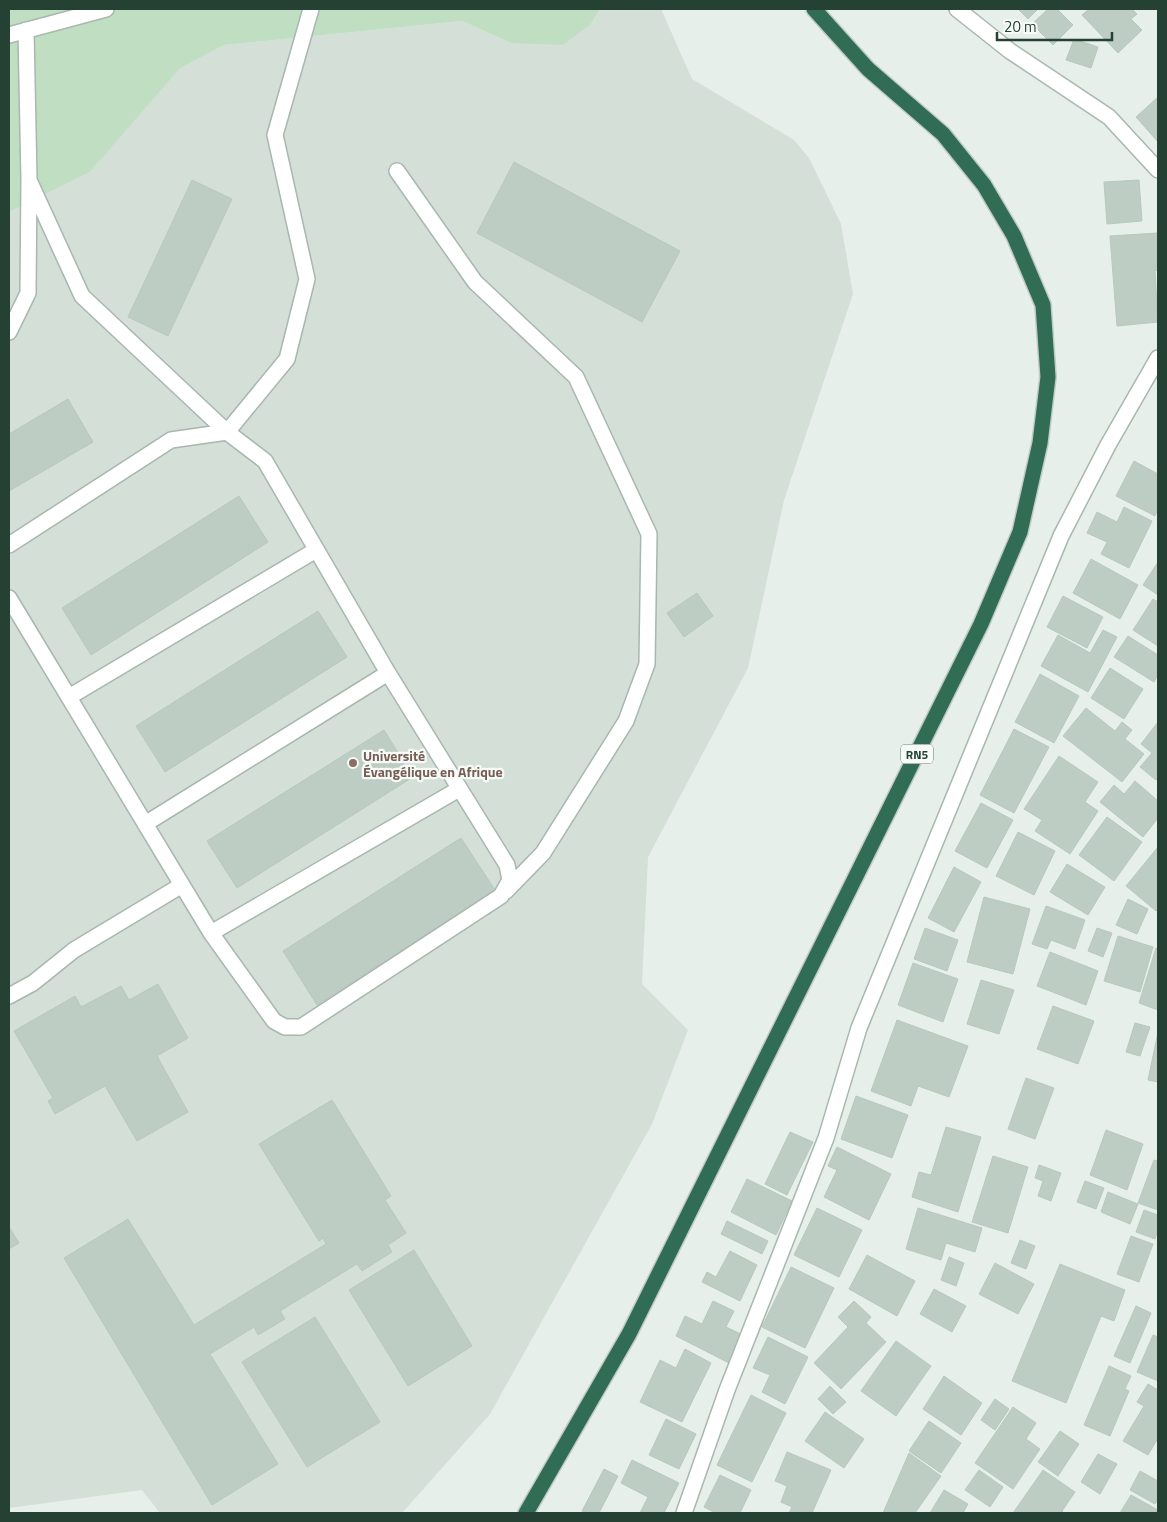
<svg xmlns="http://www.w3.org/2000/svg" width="1167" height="1522" viewBox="0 0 1167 1522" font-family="'Titillium Web',sans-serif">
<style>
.built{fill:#d4dfd8}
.green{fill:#c0dfc2}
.building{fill:#becdc4;stroke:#b8c8bf}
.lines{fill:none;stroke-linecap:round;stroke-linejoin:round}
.minor-casing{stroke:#a8b7af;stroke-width:18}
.highway-casing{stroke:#c2cac6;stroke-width:18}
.minor{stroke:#fff;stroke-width:15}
.highway{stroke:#316d55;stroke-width:15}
.education-dot{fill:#8d6e63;stroke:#f7fbf8;stroke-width:2}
.labels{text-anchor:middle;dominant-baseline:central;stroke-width:4.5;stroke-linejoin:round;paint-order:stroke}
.shield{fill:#f7fbf8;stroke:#64796f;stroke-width:1}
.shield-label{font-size:12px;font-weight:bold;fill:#254134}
.education-label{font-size:14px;font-weight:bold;fill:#785e54;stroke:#f7fbf8;text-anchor:start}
</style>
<rect width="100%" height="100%" fill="#e6efe9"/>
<path class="built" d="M600,9H661L692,79L794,140L809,158L841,224L853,294L784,500L748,668L648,857L642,984L688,1030L652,1124L490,1414L402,1513H160L142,1490L9,1508V212L90,172L180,67L224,45L462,21L511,43L591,24Z"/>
<path class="green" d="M9,9H600L591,24L563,45L511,43L462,21L224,45L180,68L90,172L9,212Z"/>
<path class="building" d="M1018,9H1038L1028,19Z
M1048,9H1057L1073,25L1053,45L1032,24Z
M1089,9H1132L1137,14L1131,19L1142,30L1118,53L1082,15Z
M1074,39L1098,47L1091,68L1066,60Z
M1158,97V142L1136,117Z
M514,162L680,251L642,322L477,233Z
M192,180L232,199L168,336L128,317Z
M1139,180L1142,221L1107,224L1104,182Z
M1158,233V270L1155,271L1158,322L1117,326L1110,236Z
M68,399L93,442L9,491V434Z
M1134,461L1158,474V509L1155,516L1116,496Z
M239,496L268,542L91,655L62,608Z
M1124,507L1152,521L1129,568L1101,554L1107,542L1087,533L1097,512L1117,522Z
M1091,559L1138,585L1120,619L1073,593Z
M1158,562V595L1143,585Z
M697,593L713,616L684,637L667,613Z
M1063,596L1103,617L1087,648L1047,627Z
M1153,599L1158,602V646L1133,630Z
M318,611L347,657L165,772L136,726Z
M1103,630L1117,637L1088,692L1041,666L1058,635L1090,653Z
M1128,636L1158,655V675L1154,682L1114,657Z
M1110,668L1143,689L1124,719L1091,698Z
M1040,674L1079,696L1054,743L1015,722Z
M1086,708L1115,731L1122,722L1132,730L1125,739L1144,754L1122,782L1063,736Z
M1158,722V778L1156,780L1140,767L1152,753L1141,744Z
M1014,729L1049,747L1014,813L980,795Z
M384,730L413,777L237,888L207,841Z
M1059,756L1098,782L1085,802L1098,811L1070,854L1035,831L1042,820L1024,809Z
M1135,781L1158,801V818L1143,837L1100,802L1114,785L1124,794Z
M981,803L1013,820L987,868L955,851Z
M1107,817L1142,842L1114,881L1079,855Z
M1018,832L1055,851L1034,895L996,876Z
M461,838L495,890L317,1005L283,951Z
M1158,847V909L1156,911L1126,886Z
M1067,864L1105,887L1088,915L1050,892Z
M954,867L981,882L954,932L928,918Z
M984,897L1030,909L1013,974L967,962Z
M1128,899L1148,909L1137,934L1116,925Z
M1046,906L1085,920L1075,949L1051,940L1047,949L1032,944Z
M925,928L958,940L947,971L914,959Z
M1097,928L1112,933L1103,957L1088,951Z
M1118,936L1153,947L1140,992L1104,981Z
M1156,948L1158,949V1010L1139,1003Z
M1050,952L1098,971L1086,1005L1037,986Z
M913,963L958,979L943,1022L898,1005Z
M981,980L1014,990L999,1034L967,1024Z
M158,984L188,1038L157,1056L188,1112L137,1141L105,1086L55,1114L48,1101L53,1098L14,1031L75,996L81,1007L121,986L129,1000Z
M1053,1006L1094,1021L1078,1064L1037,1049Z
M897,1020L968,1046L949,1097L918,1086L911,1106L871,1091Z
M1135,1023L1150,1027L1140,1056L1126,1052Z
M1158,1032V1082L1148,1080Z
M1026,1078L1054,1088L1035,1139L1008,1129Z
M856,1096L908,1115L892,1158L841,1139Z
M332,1100L391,1196L385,1200L406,1233L388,1245L392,1252L362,1271L357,1264L280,1311L285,1319L258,1335L254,1327L210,1354L278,1464L212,1505L64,1258L128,1219L194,1325L326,1244L323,1238L319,1241L259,1144Z
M946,1127L981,1137L958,1212L912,1197L919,1172L931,1175Z
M1106,1130L1143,1144L1127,1190L1090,1175Z
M790,1132L813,1142L787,1195L765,1184Z
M837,1147L891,1174L869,1220L824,1197L837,1170L828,1166Z
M993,1156L1028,1167L1008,1233L972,1222Z
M1154,1160L1158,1161V1210L1138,1203Z
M1039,1165L1061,1173L1051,1201L1038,1196L1043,1181L1035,1178Z
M747,1179L792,1201L776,1235L731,1212Z
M1085,1181L1104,1188L1096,1209L1077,1202Z
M1108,1192L1138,1204L1130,1224L1101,1212Z
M817,1208L862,1230L839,1277L794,1255Z
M918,1208L982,1228L975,1252L946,1243L941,1260L906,1249Z
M1144,1210L1158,1215V1229L1155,1239L1136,1232Z
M727,1221L768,1241L762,1254L721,1234Z
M9,1227L19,1243L9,1249Z
M1131,1236L1153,1244L1139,1282L1117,1274Z
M1020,1240L1035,1246L1026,1269L1011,1263Z
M414,1250L472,1346L408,1386L349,1290Z
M730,1251L757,1265L740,1301L702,1282L707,1272L716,1277Z
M867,1255L915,1281L897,1316L849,1289Z
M949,1257L964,1263L956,1286L941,1280Z
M995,1263L1034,1284L1018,1314L979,1294Z
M1060,1264L1125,1290L1114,1321L1101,1316L1066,1403L1012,1381Z
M791,1267L834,1288L805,1348L762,1327Z
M934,1289L966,1306L952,1332L920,1314Z
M713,1301L734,1311L726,1327L745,1336L731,1364L676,1336L685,1316L702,1324Z
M854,1301L871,1317L866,1323L886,1342L841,1389L814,1363L848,1327L838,1317Z
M1136,1306L1151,1313L1130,1363L1114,1356Z
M315,1317L380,1422L307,1467L242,1362Z
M1153,1335L1158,1337V1381L1137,1372Z
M768,1337L808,1357L785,1404L762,1392L770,1375L753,1368Z
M896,1341L931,1366L896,1416L861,1391Z
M685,1349L711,1363L682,1422L640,1402L660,1360L676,1368Z
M1109,1366L1131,1376L1125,1389L1129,1391L1110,1436L1084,1425Z
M944,1376L982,1403L961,1435L923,1409Z
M1148,1384L1158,1390V1438L1148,1455L1123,1441L1144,1406L1137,1402Z
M830,1386L846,1402L833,1414L818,1399Z
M751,1395L786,1413L752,1482L717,1465Z
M995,1399L1009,1409L995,1430L981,1420Z
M1013,1407L1036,1423L1026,1439L1040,1449L1013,1489L975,1463Z
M825,1412L864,1439L844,1468L805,1441Z
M666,1419L696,1434L679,1469L649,1455Z
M929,1421L961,1443L941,1473L909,1451Z
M1060,1431L1079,1444L1058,1476L1038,1462Z
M787,1452L831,1470L812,1513H789L792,1507L781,1502L787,1486L775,1481Z
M909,1453L941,1476L915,1513H883Z
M1098,1454L1117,1464L1100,1494L1081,1482Z
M632,1460L679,1483L664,1513H640L648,1497L621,1483Z
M604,1469L618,1476L599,1513H585L582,1511Z
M979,1470L1003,1487L990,1507L965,1490Z
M1043,1470L1075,1492L1062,1511L1064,1513H1013Z
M1140,1471L1158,1481V1499L1155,1504L1130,1490Z
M720,1475L751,1490L740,1513H716L704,1507Z
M944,1490L968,1504L963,1513H930Z
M1131,1495L1158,1510V1513H1120Z"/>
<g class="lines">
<defs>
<path id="minor" d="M957,9L1010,51L1109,117L1158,170
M9,35L106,9
M397,171L475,282L576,377L649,534L647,664L626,721L543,853L506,891
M9,332L28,293L29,180L26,30
M9,545L171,440L227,432L287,359L307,279L275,135L311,9
M9,598L211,933L274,1021L285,1027H301L501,896L510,880L507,865L388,673L265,461L227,432L82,296L29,180
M69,697L316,550
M145,824L388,673
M211,933L459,789
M9,996L33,983L74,950L182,885
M684,1513L727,1390L826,1138L859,1028L1061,536L1108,445L1158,358"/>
<path id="highway" d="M526,1513L629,1334L981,624L1020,532L1040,443L1048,377L1043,305L1014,236L984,185L943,134L868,69L814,9"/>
</defs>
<use href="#minor" class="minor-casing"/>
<use href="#highway" class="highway-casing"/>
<use href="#minor" class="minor"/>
<use href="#highway" class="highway"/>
</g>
<circle class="education-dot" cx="353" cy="763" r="5"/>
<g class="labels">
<rect class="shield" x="901" y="744.5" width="32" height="19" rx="4"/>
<g class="shield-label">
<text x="917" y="754">RN5</text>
</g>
<g class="education-label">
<text x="363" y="755">Université<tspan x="363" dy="16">Évangélique en Afrique</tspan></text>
</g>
</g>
<rect width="1167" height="1522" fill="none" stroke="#254134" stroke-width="20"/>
<path d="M997 32v8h115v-8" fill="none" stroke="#254134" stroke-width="2.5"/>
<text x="1004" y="32" font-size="15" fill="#254134" stroke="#f7fbf8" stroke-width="4" paint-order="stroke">20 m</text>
</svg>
